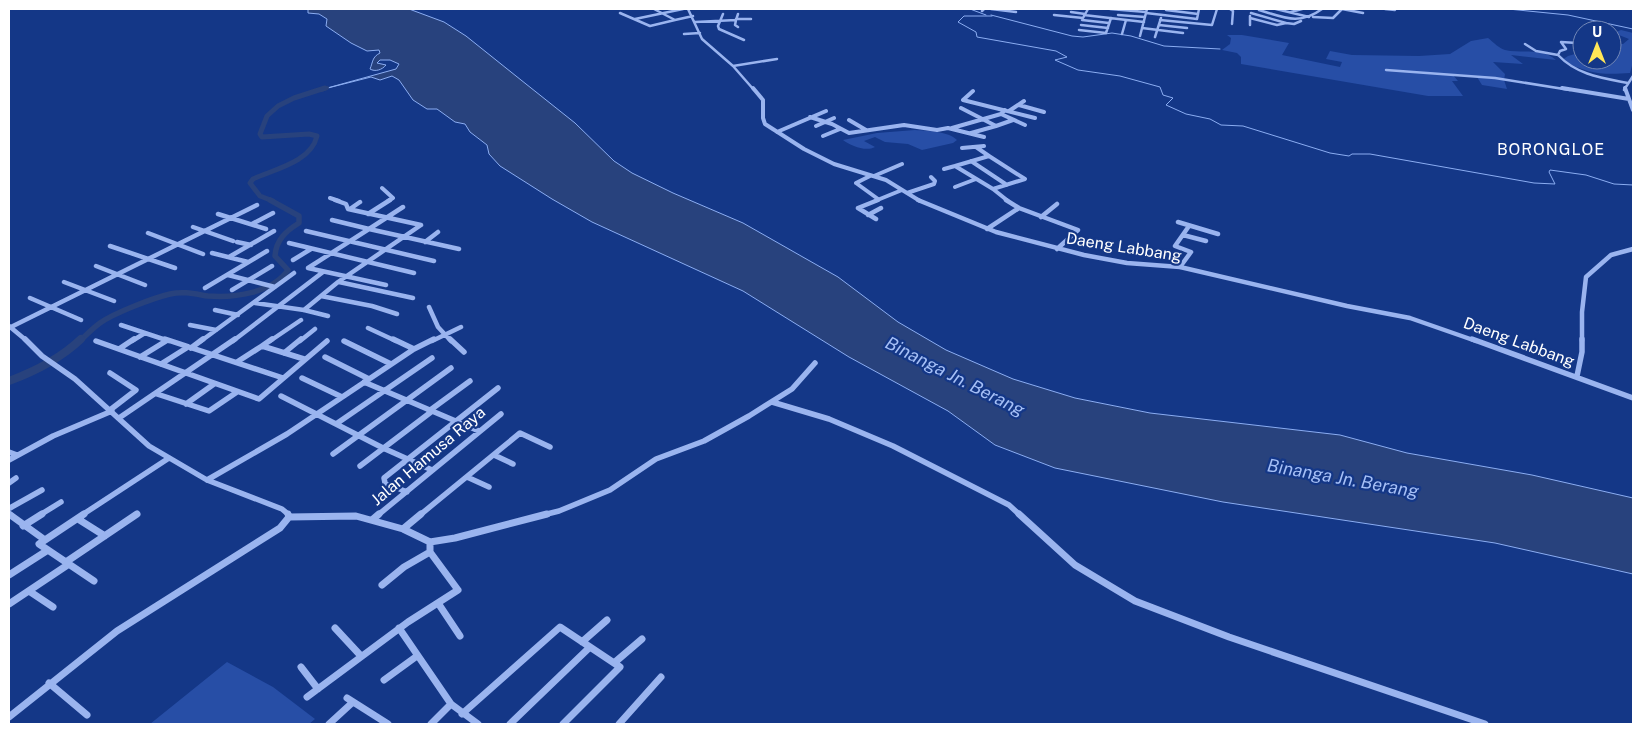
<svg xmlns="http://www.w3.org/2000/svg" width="1642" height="733" viewBox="0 0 1642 733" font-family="'Public Sans',sans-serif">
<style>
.green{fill:#274ea6}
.water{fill:#28427d;stroke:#8badf2}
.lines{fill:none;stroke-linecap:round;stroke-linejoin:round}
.stream{stroke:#8badf2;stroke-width:1}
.canal-far3{stroke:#28427d;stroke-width:4}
.canal-far2{stroke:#28427d;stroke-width:5}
.canal-far1{stroke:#28427d;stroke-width:5.5}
.canal{stroke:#28427d;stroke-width:8}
.minor-far4{stroke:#9ab4ef;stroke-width:2.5}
.minor-far3{stroke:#9ab4ef;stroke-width:4}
.minor-far2{stroke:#9ab4ef;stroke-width:4.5}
.minor-far1{stroke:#9ab4ef;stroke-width:5.5}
.minor{stroke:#9ab4ef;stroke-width:7}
.labels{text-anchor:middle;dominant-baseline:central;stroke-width:4.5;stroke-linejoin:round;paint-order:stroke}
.far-quarter-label{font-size:16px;letter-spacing:1px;fill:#fff;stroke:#143787}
.street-label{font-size:16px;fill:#fff;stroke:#143787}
.water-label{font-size:18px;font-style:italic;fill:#a5bff6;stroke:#143787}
</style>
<rect width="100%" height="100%" fill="#143787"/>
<path class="green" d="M1621,30L1633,33V62L1630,73C1602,75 1588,74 1562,60L1568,56L1582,52V60H1612V44H1623L1629,39L1614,33Z
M1227,35H1242L1289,43L1282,55L1340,67L1342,62L1326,59L1330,51L1352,55L1419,56L1450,54L1471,41L1488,38C1493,42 1500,49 1505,50C1522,54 1542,47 1556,60L1511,55L1523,64L1493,62L1505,74L1504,80L1507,89L1482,85L1477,77L1453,75L1458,81H1452L1463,96H1428L1241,64V57L1237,53L1222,50L1230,44L1231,38Z
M915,130C928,131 948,131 957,140L953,143L922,150L908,144L885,142L875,137L864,141L875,147C866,152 851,146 843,140L877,133Z
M227,662L273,687L315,719L309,724H150Z"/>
<path class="water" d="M308,9H409L444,22L466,36L521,80L575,123L614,161L632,173L673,193L743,223L838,277L898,322L946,350L1013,379L1075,398L1150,413L1340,435L1407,453L1532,475L1633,498V574L1495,543L1223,502L1055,468L995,445L948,411L849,357L743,291L592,222L552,199L500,166L489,154L487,145L470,132L465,124L455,122L437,109H427L413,100L399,80L392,76L380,80L371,77L320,90L396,69L399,64L390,60H380L377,63L386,65C382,70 375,72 370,69C373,62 372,57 380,53L379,50L367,51L351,43L326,26L327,19L319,14L308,13Z"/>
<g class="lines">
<path class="stream" d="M970,9L986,15
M1508,9L1568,15L1633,29
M991,15L1072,36L1083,37L1112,33L1131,36L1164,46L1220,49
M992,16H964L958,22L976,32L977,37L1056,51L1067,57L1055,60L1078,70L1120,76L1160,87L1163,95L1173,98L1166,105L1186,114L1210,119L1221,125L1243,126L1330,153L1349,156L1352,154H1370L1534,183L1555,184L1549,172L1550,170L1586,175L1614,184L1633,185"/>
<path class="canal-far3" d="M321,90L327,88"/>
<path class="canal-far2" d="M273,201L260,196L250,183L253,179C275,169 311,162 317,136L309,134L262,137L260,134L267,116L278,106L294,98L325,88"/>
<path class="canal-far1" d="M80,341C86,335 93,328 100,323C114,313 153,298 170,294C184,291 195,294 208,296C235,298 272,293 288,270L275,256C276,240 286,231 299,223V216L270,200"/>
<path class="canal" d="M9,381C36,371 60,359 81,339"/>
<path class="minor-far4" d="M688,9L702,39L733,66L754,90
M991,9L1016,12
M1110,9L1146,12
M1230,9L1233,11L1232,24
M1276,9L1309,17
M1385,9L1395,10
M1166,10L1198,14
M1259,10C1283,17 1299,26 1322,9
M982,11L984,9
M1071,12L1085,14
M1291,12L1302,9
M620,13L650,26L675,20L654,9
M1146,13L1197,19L1199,9
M723,14L718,26L719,29L744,40
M1054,15L1083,18L1088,9
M1084,15L1144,22
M1118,15L1145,17
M1250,16V25
M1313,17L1333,18L1342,9L1363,13
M1250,18L1277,25L1286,23L1251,13
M635,19L683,9
M736,19H751
M675,20L693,16
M736,20L735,25L738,27
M1082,20L1109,23
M1160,20L1212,25L1217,9
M695,22L736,20L738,14
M1286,23L1294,24L1301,21
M1081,25L1108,28
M1159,25L1187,28
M1142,28L1183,33
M1079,30L1106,33L1111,18
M684,34L700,33
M1122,34L1126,20
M1140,36L1147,9
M1155,37L1161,18
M1577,43L1561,42L1566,49L1560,51L1558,55C1577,75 1602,78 1628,83
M1525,44L1536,51L1558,55
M733,66L777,59
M1386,70L1495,78L1570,90
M1624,90L1633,76"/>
<path class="minor-far3" d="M753,88L763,100V118L765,124L804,149L834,164L886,180L920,201
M1562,88L1629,99
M1625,88L1633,110
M973,91L963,100L1035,118
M1019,105L1044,112
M961,108L996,126L971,133
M1009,111L1024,101
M1001,114L1025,125
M810,117L832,124L849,133L904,125L937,130L948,128L984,137
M849,120L866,130
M816,126L834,118
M996,126L1013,120
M952,128L1001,114L1005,110
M777,132L826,111
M823,136L840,129
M976,147L989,156L955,166L993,189L1008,201
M962,148L984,146
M989,156L1025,179L993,189
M971,161L1007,185
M944,169L955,166
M870,176L856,183L878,199
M874,176L902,164
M955,187L976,179
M382,188L393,198L388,201
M907,193L934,184L935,181L931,177
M330,198L339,201
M875,201L902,190"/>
<path class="minor-far2" d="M335,200L346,204L348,209L421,225
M918,200L996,232L1084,255L1127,263L1180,267L1347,306L1410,318L1476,341
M1006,200L1019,208L1078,230L1057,249
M858,208L878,200
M858,208L876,219
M350,209L360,202
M218,214L266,229
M368,214L390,200
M868,215L881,208
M1041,217L1057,204
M332,220L369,229L403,207
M1178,222L1218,234
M252,224L273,213
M193,227L233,241
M987,229L1019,208
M306,231L434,261
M148,233L203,254
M1183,235L1206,241
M237,242L251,245
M425,242L438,232
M289,243L414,273
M110,246L175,268
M212,253L248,262
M229,257L274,231
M293,260L311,249
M96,266L145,285
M1180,267L1191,252L1175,246L1189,226
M228,275L275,287
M64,282L114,301
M339,282L413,298
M386,285L308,268L369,229L459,249
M205,288L267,251
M232,290L272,266
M321,296L372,306L397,314
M30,298L81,320
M255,303L304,310L328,316
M429,307L438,327L451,341
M215,310L238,315
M304,310L338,282L421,225
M121,325L169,341
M190,325L216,330
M9,326L27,341
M11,327L257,205
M368,328L396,341
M132,341L145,333
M201,341L294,273
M233,341L323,272
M270,341L301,320
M300,341L315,329
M432,341L461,327
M1582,341V312L1586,277L1611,255L1633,249"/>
<path class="minor-far1" d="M25,339L42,356L75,379L149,446L207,480L282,509L289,515
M165,339L283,378
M272,339L262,346L304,359
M393,339L414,349
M450,339L464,352
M1472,339L1633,398
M96,341L259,399L327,341
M344,341L391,364
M191,348L203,339
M119,349L134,339
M284,353L301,339
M140,357L166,341
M325,357L369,379
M237,362L262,346
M161,364L188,347
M110,373L136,390L110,410
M1577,376L1582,352V339
M302,378L342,397
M364,382L479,431
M157,394L209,411L237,392
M281,396L383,448L432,470
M772,402L829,419L893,446L1009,505L1020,515
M186,404L214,384
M429,411L470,381
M119,418L235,339
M336,424L432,358
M9,452L17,455
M333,454L451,368
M494,455L513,464
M9,460L53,436L112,411
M360,466L431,412
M467,477L489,487
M207,480L287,434L414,349L434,339
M9,483L16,478
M407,492L385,483L384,478L498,388
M10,508L42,490
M9,514L11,515
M40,515L61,502
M82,515L169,458
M135,515L137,514
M378,515L501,414
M420,515L520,433L550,447
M543,515L559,511L610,490L656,459L704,441L749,416L792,389L815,363"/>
<path class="minor" d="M9,514L45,540
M84,514L39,544L94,581
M288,514L289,517
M1019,514L1075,565L1135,601L1229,637L1485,724
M289,517L356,516L403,529L430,542L455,538L547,514
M78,519L105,536
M372,520L379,514
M23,526L42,514
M403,529L421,514
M66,562L137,514
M9,575L48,550
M382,585L404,567L430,552
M29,591L53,607
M438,603L460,636
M9,604L69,564
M335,628L361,656
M399,628L451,704L478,724
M582,642L607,620
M614,663L642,639
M301,667L318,689
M384,680L417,656
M49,683L87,715
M307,697L408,622L458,590L430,552V542
M347,698L388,724
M462,714L560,627L620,667L563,724
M9,717L117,631L280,528L289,517
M329,724L353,702
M431,724L451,704
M510,724L590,647
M619,724L661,677"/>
</g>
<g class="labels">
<g class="far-quarter-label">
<text x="1551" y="149">BORONGLOE</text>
</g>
<g class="street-label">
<text transform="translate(1124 247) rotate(9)">Daeng Labbang</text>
<text transform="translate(1519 342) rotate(20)">Daeng Labbang</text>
<text transform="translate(428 456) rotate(-40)">Jalan Hamusa Raya</text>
</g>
<g class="water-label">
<text transform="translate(955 376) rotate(27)">Binanga Jn. Berang</text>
<text transform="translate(1343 478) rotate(10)">Binanga Jn. Berang</text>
</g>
</g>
<rect width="1642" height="733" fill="none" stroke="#ffffff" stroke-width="20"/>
<g transform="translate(1597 45)"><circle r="24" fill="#143787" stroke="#7287b7"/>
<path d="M0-4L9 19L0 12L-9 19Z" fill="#ffe657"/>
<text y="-8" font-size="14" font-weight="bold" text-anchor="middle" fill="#ffffff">U</text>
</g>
</svg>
